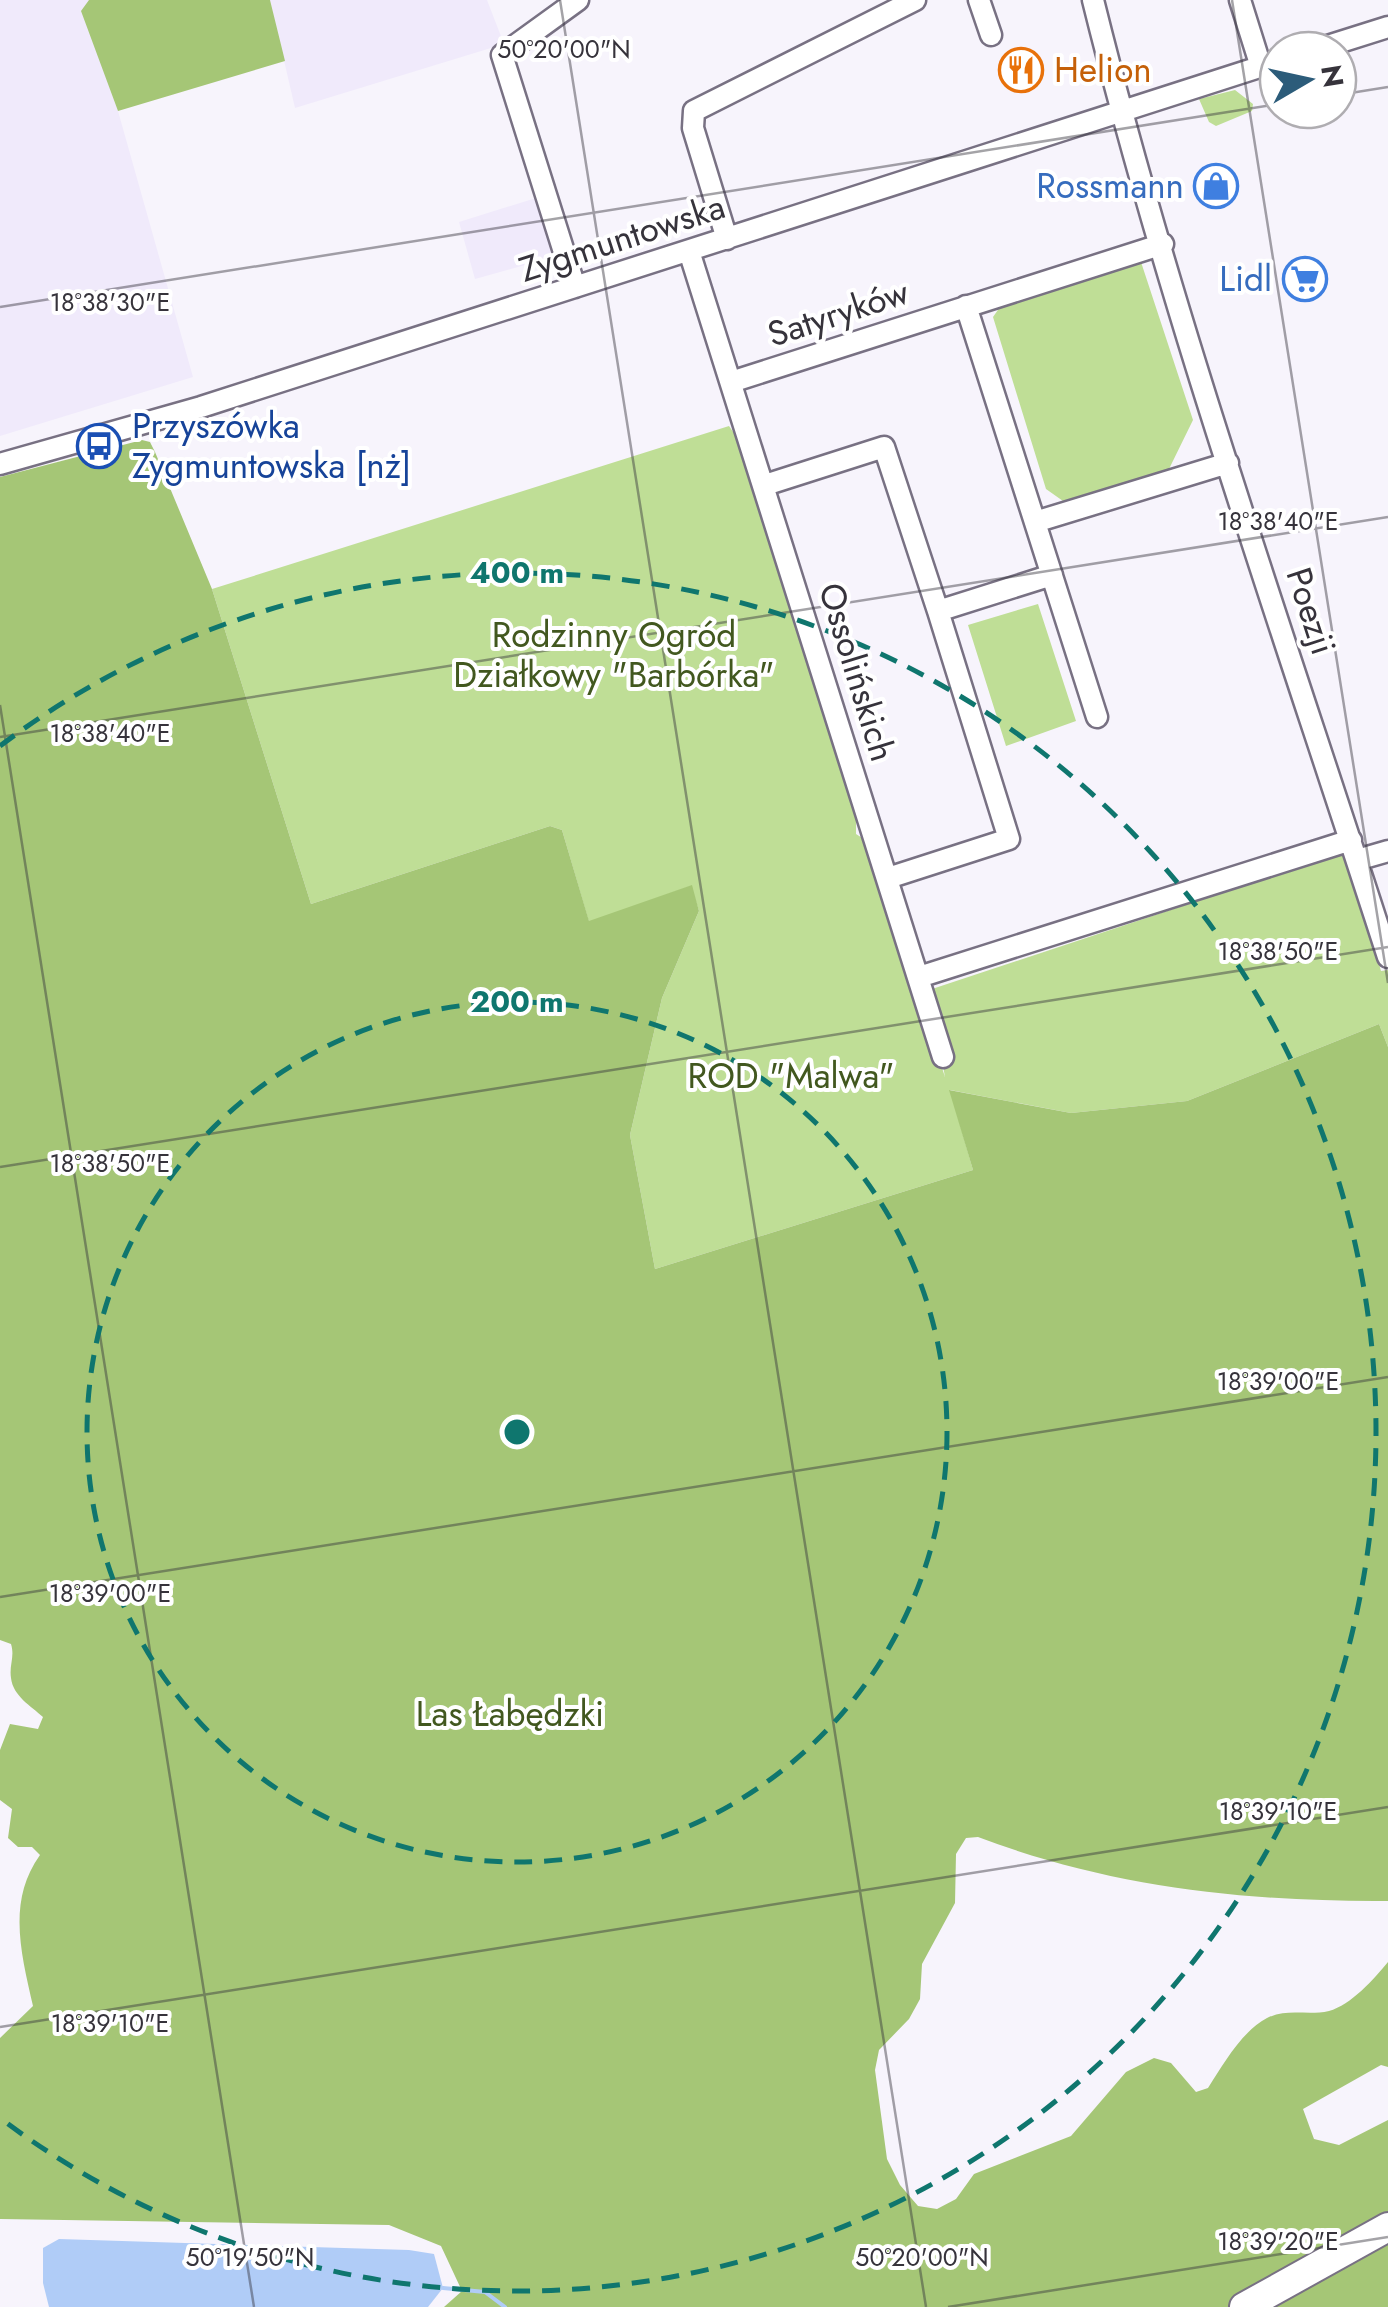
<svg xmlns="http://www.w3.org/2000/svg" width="1388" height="2307" viewBox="0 0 1388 2307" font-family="Jost,sans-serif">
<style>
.built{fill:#f0eafb}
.green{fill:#bfde96}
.forest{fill:#a5c676}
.water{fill:#b0ccf7}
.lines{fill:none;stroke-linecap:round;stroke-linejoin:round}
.stream{stroke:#b0ccf7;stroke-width:4}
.minor-casing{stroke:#787183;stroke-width:25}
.major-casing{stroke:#787183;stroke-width:32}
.minor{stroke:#fff;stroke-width:20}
.major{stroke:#fff;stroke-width:28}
.ticks{fill:none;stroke:#36333b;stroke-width:2.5;stroke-opacity:0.45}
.ring{fill:none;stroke:#0f766e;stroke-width:5;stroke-dasharray:18 12}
.labels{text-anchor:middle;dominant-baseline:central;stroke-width:8;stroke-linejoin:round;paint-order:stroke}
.food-label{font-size:35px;fill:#c56008;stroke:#fff;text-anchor:start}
.shop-label{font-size:35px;fill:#366cbe;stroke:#fff;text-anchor:end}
.street-label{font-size:35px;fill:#36333b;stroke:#fff}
.transit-label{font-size:35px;fill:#164399;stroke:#fff;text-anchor:start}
.park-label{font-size:35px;fill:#42581f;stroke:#fff}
.ticks-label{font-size:25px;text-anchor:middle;fill:#36333b;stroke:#fff;stroke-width:8;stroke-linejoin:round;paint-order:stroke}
.centre{fill:#0f766e;stroke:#fff;stroke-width:5}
.ring-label{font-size:30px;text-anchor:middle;font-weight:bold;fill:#0f766e;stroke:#fff;stroke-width:8;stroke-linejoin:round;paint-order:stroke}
</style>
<rect width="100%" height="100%" fill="#f7f4fc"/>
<path class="built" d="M0,0H89L82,11L118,111L193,377L0,436Z
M270,0H487L504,44L295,108Z
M536,198L558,256L475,279L459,222Z"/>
<path class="green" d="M1235,90L1253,104L1252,111L1216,126L1209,122L1199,99Z
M1141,262L1193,420L1169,469L1063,501L1046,489L993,317L1000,307Z
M729,426L736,436L856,817V834L867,841L945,1077L929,990L1348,851L1381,971L1388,970V1047L1379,1024L1187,1101L1071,1113L950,1090L973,1170L655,1269L630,1135L662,998L699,911L691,886L589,922L562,830L550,826L311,904L212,589Z
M1038,604L1076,721L1006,746L968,625Z"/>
<path class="forest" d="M89,0H270L285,61L118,111L81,11Z
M142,440L150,442L155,452L212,589L311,904L550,826L562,830L589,921L692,885L699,911L662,998L630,1135L655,1269L973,1170L949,1090L1071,1113L1187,1101L1379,1024L1388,1047V1901C1248,1902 1109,1887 978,1837L966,1838L956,1854L955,1903L922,1964L920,1999L909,2019L879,2050L875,2070L887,2159L900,2185L918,2206L937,2209L956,2199L974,2174L1071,2136L1126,2072L1154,2058L1171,2063L1196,2092L1208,2088C1223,2065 1241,2032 1267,2018C1287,2008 1308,2016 1329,2011C1351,2005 1374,1979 1388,1962V2067L1381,2065L1303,2109L1314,2139L1339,2145L1388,2120V2307H444L462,2291L441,2246L389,2225L0,2219V2038L33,2006C21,1953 7,1901 40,1855L32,1847H18L8,1838L12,1809L0,1800V1750L10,1724L38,1729L43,1717C31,1706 13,1696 11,1678C9,1665 15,1657 11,1644L0,1640V477Z"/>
<path class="water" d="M59,2239L409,2250L434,2254L443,2288L428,2307H49L43,2283V2248Z"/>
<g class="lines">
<path class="stream" d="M443,2288L485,2292L505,2307"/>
<defs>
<path id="minor" d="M979,0L991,35
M1093,0C1173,323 1286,640 1388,957
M1240,0L1261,67
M1315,50L1388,27
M727,239L693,128L694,111L915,0
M689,251L943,1057
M575,287L502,55L578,0
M966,306L1097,717
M731,382L1163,244
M0,464L201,407L1278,61
M765,485L884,447L938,611L1052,575
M1035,522L1228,463
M1357,860L1388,851
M888,878L1009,839L938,611
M919,977L1351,840"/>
<path id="major" d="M1244,2307L1388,2227"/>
</defs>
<use href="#minor" class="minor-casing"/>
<use href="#major" class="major-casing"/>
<use href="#minor" class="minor"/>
<use href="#major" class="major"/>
</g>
<path class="ticks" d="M560,0L926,2307M1232,0L1388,983M1338,95L1388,87M0,307L1278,104M0,705L254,2307M0,737L1388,517M0,1167L1388,947M0,1597L1388,1377M0,2027L1388,1807M948,2307L1388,2237"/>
<g class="ring">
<circle cx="517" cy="1432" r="430"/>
<path d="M0 746A859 859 0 1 1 0 2118"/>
</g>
<defs>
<symbol id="restaurant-ring" viewBox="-11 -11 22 22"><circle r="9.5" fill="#fff" stroke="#e8710a" stroke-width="1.5"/><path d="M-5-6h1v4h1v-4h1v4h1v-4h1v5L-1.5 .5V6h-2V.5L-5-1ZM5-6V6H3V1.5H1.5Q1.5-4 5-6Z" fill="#e8710a"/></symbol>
<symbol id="shop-ring" viewBox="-11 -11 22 22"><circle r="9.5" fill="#fff" stroke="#3f7fe0" stroke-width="1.5"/><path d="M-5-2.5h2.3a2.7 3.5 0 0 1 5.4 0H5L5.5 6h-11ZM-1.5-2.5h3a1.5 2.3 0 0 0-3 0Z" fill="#3f7fe0"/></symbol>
<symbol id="supermarket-ring" viewBox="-11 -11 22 22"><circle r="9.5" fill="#fff" stroke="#3f7fe0" stroke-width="1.5"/><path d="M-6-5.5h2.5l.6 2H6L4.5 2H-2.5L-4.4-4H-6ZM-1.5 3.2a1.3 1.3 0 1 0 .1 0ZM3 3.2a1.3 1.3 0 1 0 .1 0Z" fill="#3f7fe0"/></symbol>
<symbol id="bus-ring" viewBox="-11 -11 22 22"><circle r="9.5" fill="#fff" stroke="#1a4fb4" stroke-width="1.5"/><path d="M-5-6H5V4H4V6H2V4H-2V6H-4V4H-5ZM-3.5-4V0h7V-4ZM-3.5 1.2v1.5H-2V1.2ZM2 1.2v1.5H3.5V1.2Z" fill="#1a4fb4"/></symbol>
</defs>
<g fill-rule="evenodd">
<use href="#restaurant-ring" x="996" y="45" width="50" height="50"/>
<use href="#shop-ring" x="1191" y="161" width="50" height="50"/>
<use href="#supermarket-ring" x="1280" y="254" width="50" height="50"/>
<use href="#bus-ring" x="74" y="421" width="50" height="50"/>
</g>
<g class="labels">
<g class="food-label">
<text x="1054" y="70">Helion</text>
</g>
<g class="shop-label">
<text x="1184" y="186">Rossmann</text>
<text x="1272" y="279">Lidl</text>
</g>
<g class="street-label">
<text transform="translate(622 238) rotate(-18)">Zygmuntowska</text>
<text transform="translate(838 313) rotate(-18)">Satyryków</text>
<text transform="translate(1311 611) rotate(72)">Poezji</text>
<text transform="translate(857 672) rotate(73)">Ossolińskich</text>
</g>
<g class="transit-label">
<text x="132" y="426">Przyszówka<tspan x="132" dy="40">Zygmuntowska [nż]</tspan></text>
</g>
<g class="park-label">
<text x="614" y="635">Rodzinny Ogród<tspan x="614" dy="40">Działkowy "Barbórka"</tspan></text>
<text x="791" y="1076">ROD "Malwa"</text>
<text x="510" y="1714">Las Łabędzki</text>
</g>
</g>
<g class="ticks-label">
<text x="564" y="58">50°20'00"N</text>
<text x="110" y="311">18°38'30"E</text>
<text x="1278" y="530">18°38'40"E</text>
<text x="110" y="742">18°38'40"E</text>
<text x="1278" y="960">18°38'50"E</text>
<text x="110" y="1172">18°38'50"E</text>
<text x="1278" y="1390">18°39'00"E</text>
<text x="110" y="1602">18°39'00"E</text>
<text x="1278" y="1820">18°39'10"E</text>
<text x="110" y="2032">18°39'10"E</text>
<text x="1278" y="2250">18°39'20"E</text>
<text x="250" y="2266">50°19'50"N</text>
<text x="922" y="2266">50°20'00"N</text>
</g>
<circle cx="517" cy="1432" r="15" class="centre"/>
<g class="ring-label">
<text x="517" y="583">400 m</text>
<text x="517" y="1012">200 m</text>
</g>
<g transform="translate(1308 80) rotate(81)"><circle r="48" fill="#ffffff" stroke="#afadb1" stroke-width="2.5"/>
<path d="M0-8L18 38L0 25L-18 38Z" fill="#2c5c7a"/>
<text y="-15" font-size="28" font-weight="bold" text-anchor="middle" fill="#36333b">N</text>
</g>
</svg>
